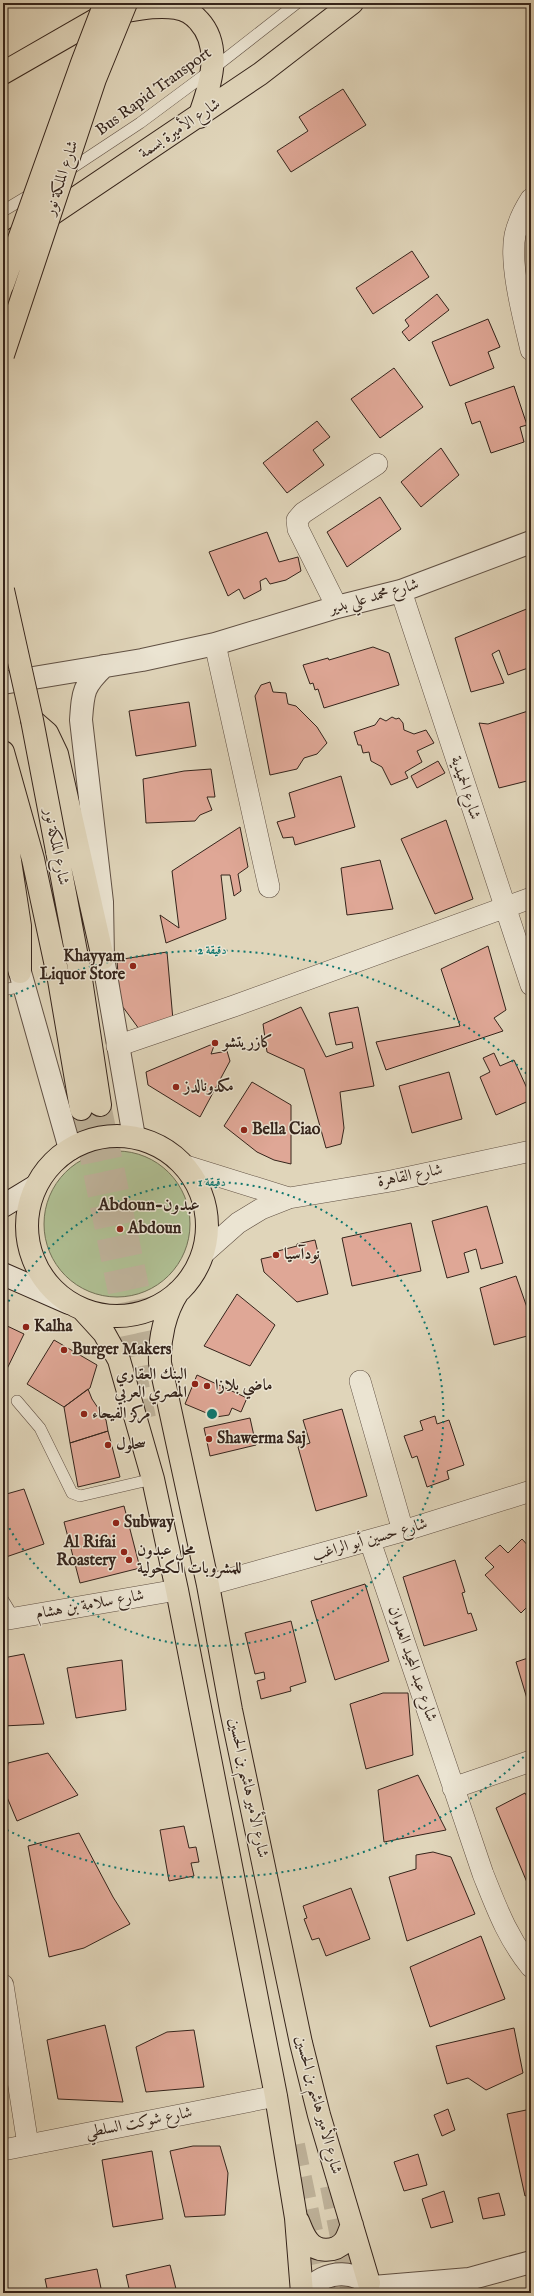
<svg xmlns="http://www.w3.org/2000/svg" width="534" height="2296" viewBox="0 0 534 2296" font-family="'IM FELL English',Amiri,serif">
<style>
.green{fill:#afbe92;stroke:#727156}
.building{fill:#dfa796;stroke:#35241b}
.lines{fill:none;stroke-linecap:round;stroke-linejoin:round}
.trunk-tunnel{stroke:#beb29a;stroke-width:22;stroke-dasharray:22 11;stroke-linecap:butt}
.service-casing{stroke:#605043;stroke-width:12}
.minor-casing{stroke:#605043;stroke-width:22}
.tertiary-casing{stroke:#605043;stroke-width:24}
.secondary-casing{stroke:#35241b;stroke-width:24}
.primary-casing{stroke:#35241b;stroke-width:24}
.trunk-casing{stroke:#35241b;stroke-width:24}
.service{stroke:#ebe4d2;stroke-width:11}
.minor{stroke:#ebe4d2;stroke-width:21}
.tertiary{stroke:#ebe4d2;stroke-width:22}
.secondary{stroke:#ebe4d2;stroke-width:22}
.primary{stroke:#e0d5ba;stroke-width:22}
.trunk{stroke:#e0d5ba;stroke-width:22}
.trunk-bridge-casing{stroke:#35241b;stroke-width:24;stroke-linecap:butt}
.trunk-bridge{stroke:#e0d5ba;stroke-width:22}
.ring{fill:none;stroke:#0f766e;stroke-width:2;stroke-dasharray:2 4}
.poi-dot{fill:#8f2418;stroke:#ebe4d2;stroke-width:1.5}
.labels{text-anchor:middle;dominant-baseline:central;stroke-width:3;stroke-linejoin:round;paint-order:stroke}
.street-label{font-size:16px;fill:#35241b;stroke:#ebe4d2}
.poi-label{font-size:16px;font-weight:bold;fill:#35241b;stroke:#ebe4d2;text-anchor:start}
.neighbourhood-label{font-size:17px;font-weight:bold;fill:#35241b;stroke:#ebe4d2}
.centre{fill:#0f766e;stroke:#ebe4d2;stroke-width:2}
.ring-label{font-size:12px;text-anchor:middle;font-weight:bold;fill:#0f766e;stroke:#ebe4d2;stroke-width:3;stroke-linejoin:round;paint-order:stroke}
</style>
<rect width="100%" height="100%" fill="#e0d5ba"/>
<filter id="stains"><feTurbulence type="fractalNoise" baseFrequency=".005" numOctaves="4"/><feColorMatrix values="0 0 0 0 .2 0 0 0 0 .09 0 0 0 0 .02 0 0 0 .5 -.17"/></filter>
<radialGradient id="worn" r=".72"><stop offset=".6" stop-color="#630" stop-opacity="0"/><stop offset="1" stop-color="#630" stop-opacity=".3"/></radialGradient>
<path class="green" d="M44 1224a73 73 0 1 1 146 0a73 73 0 1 1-146 0Z"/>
<path class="building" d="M343,89L366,125L291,172L277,151L308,131L299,117Z
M412,251L429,277L373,314L356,288Z
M437,294L449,310L409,341L402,332L409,326L405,320Z
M488,319L500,347L488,352L494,368L450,386L432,342Z
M394,368L423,407L380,438L351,399Z
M514,386L527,425L520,427L524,442L491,453L480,421L472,424L465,403Z
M317,421L330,437L313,450L324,465L287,493L263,463Z
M441,448L459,475L421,507L401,482Z
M380,497L401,529L347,567L327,532Z
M267,532L279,562L298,557L301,571L286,580L270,584L266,578L260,581L261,590L244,599L239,589L228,596L209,552Z
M529,608L531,667L508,675L499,650L492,654L504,683L471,692L455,638Z
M373,647L389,653L399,685L324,708L318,689L315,690L313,683L310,684L303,665L328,658L329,660Z
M270,682L273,692L286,693L288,704L296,706L317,727L327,743L317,754L304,758L297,769L270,775L255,696L261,685Z
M189,702L196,746L136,756L129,711Z
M528,711L531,718V780L499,788L479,723L488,724Z
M392,717L396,719L399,718L403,723L404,730L414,734L426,730L434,743L417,751L422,762L405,772L408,778L391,785L382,767L371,761L369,752L363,753L361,745H358L354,732L375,725L380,718L386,721Z
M438,761L445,773L417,788L411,776Z
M211,769L215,797H207L212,810L200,815L195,821L146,823L143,779L184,771Z
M341,776L355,827L295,845L293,837L283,838L277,822L295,817L289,793Z
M446,820L473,899L435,914L401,839Z
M240,827L248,867L238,874L241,891L234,896L230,875H221L226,919L166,943L160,915L179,928L172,871Z
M380,860L393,909L347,915L341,868Z
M488,946L506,1010L494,1018L503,1031L386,1070L376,1042L460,1026L441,969Z
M167,952L173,1020L142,1033L120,1003L117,960Z
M301,1007L326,1057L353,1048L352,1042L336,1045L329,1013L358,1007L374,1086L340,1092L344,1128L341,1144L326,1148L304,1069L267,1052L263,1024Z
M215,1043L211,1054L227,1051L230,1061L200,1117L148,1085L146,1072Z
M494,1053L500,1066L514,1060L531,1097V1100L496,1115L480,1077L490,1072L483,1058Z
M449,1072L462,1119L412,1133L399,1086Z
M252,1082L291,1105V1164L274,1160L257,1152L224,1126Z
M487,1206L503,1263L481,1269L476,1249L464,1253L469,1272L447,1278L432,1221Z
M411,1223L421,1271L352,1286L342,1238Z
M315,1240L328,1294L297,1302L264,1272L261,1259L279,1255L278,1251L297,1246V1244Z
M516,1276L531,1319V1335L494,1345L480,1288Z
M237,1294L275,1325L250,1366L204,1346Z
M3,1324L24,1334L3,1377Z
M54,1340L97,1365L90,1388L64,1407L27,1384Z
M197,1375L247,1398L241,1412L232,1408L229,1415L216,1417L185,1404Z
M88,1389L92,1399L106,1420L108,1431L70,1443L64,1407Z
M342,1409L367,1496L316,1511L298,1447L310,1443L303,1420Z
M435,1416L437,1424L449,1420L464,1465L447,1471L449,1479L427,1487L417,1456L412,1458L404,1436L423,1430L420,1421Z
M250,1418L256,1445L210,1456L204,1428Z
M108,1431L120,1477L78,1487L70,1443Z
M24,1489L44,1544L3,1558V1495Z
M124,1506L140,1568L80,1583L64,1522Z
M522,1539L531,1549V1603L521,1613L485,1575L494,1567L485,1558L500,1545L508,1553Z
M455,1560L465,1592L462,1593L468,1614L471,1613L477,1630L424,1646L403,1577Z
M365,1584L389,1661L335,1680L311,1601Z
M291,1621L306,1682L290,1687L291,1691L261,1699L257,1681L265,1679L264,1672L255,1674L245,1633Z
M24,1654L44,1724L3,1726V1658Z
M531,1657V1712L516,1662Z
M122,1660L126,1710L76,1718L67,1668Z
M383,1693H408L413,1755L366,1769L350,1704Z
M48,1753L78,1795L17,1821L4,1790L8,1763Z
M418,1775L446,1830L384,1842L378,1790Z
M525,1793L531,1804V1892L496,1808Z
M184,1826L189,1848L196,1847L199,1862L191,1863L194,1876L169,1881L160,1830Z
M79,1833L113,1897L130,1924L84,1948L49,1957L28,1846Z
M433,1852L451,1857L475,1914L407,1941L389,1877L416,1869V1855Z
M351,1888L370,1939L326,1956L319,1938L312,1940L304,1919L307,1918L303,1906Z
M481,1936L505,1999L430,2027L410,1967Z
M105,2025L123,2102L58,2099L47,2040Z
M514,2028L523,2073L486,2090L468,2078L447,2084L436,2046Z
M194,2030L204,2087L146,2092L136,2047L167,2032Z
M448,2109L455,2130L442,2136L434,2115Z
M531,2109V2194L525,2196L507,2114Z
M193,2146H220L228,2173L225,2215L185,2217L170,2151Z
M152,2151L163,2219L113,2227L102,2160Z
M418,2154L427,2185L404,2191L394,2162Z
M444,2191L453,2222L431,2228L422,2199Z
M499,2193L505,2215L483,2219L478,2198Z
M170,2265L177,2293H130L126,2275Z
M97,2269L102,2293H48L45,2279Z"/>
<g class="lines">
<path class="trunk-tunnel" d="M100,1105L156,1373
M81,1109L145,1418
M294,2145L325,2293
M331,2186L352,2293"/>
<defs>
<path id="service" d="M66,172L140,123L210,71L297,3
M3,211L33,193
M3,990L23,986
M17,1401L40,1428L72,1493L80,1496L153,1479
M3,1600L14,1618"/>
<path id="minor" d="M531,199C524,210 518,222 515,235C509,265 524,320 531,350
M401,591L531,985
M337,607L298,529L297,520L303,513L377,464
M215,644L269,887
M117,1046L234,1006L531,898
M183,1165L289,1198
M203,1254L238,1223L261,1209L289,1198L391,1181L531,1151
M360,1381L403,1531
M370,1541L483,1874C497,1909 507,1937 531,1967
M208,1585L403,1531L531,1491
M3,1620L177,1590
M453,1788L531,1761
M3,1985L28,2145
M3,2150L276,2096"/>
<path id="tertiary" d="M104,666C83,686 83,692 81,720L102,902L103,958L134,1137
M3,683L142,660L215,644L337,607L401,591L531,542
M3,920L20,972L70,1149
M456,2286L469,2279L531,2262
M373,2287L469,2279
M306,2293C325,2267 359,2269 378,2293"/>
<path id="secondary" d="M3,1206L36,1186
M3,1274L69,1303"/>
<path id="primary" d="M105,14C127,12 153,4 176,8C185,9 193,14 199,21C223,47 210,87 199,117
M3,73L111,11
M3,247L260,74L352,3"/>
<path id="trunk" d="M32,720L47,733L57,754L103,958
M3,752L33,859L59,980L81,1109
M3,815L20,926V972
M57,851L80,973L100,1105
M27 1226a90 90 0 1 1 180 0a90 90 0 1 1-180 0Z
M178,1292C165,1312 159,1339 160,1363L208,1585L231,1710L301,2043L319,2115L369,2283
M83,1310L104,1333L119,1360L153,1479L177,1590L276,2096L296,2218L302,2293
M298,2221C301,2228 303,2235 308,2241C316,2252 334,2253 344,2242C348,2237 349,2231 352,2225"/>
</defs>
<use href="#service" class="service-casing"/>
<use href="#minor" class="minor-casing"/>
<use href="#tertiary" class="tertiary-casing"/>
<use href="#secondary" class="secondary-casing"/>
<use href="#primary" class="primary-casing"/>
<use href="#trunk" class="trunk-casing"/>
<use href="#service" class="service"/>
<use href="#minor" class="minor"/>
<use href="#tertiary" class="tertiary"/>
<use href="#secondary" class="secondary"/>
<use href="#primary" class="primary"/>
<use href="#trunk" class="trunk"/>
<defs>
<path id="trunk-bridge" d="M3,284L82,63L105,3
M3,355L95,79L126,3
M3,590L32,720L57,851"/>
</defs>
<use href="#trunk-bridge" class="trunk-bridge-casing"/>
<use href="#trunk-bridge" class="trunk-bridge"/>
</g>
<g class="ring">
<path d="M3 1312A232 232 0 1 1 3 1516"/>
<path d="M528 1753A464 464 0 0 1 5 1829M5 999A464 464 0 0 1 528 1075"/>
</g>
<g class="poi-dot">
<circle cx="133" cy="966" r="4"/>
<circle cx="215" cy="1043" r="4"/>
<circle cx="176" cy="1087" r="4"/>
<circle cx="244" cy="1130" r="4"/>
<circle cx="120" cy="1229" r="4"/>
<circle cx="276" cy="1255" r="4"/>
<circle cx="26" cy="1327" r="4"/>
<circle cx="64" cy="1350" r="4"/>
<circle cx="195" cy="1384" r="4"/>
<circle cx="207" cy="1386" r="4"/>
<circle cx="84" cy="1414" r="4"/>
<circle cx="209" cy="1439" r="4"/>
<circle cx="108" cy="1445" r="4"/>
<circle cx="116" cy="1523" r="4"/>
<circle cx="124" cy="1552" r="4"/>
<circle cx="129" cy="1560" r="4"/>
</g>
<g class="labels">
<g class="street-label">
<text transform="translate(154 92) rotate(-36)">Bus Rapid Transport</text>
<text transform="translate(180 129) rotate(-34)">شارع الأميرة بسمة</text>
<text transform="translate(62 178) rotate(-72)">شارع الملكة نور</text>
<text transform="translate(374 597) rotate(-16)">شارع محمد علي بدير</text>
<text transform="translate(465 788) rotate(72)">شارع الحميدية</text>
<text transform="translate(56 847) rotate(79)">شارع الملكة نور</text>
<text transform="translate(410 1176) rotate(-11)">شارع القاهرة</text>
<text transform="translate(370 1540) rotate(-16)">شارع حسين أبو الراغب</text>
<text transform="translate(90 1605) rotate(-10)">شارع سلامة بن هشام</text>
<text transform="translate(412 1664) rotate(71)">شارع عبد المجيد العدوان</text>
<text transform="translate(248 1788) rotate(78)">شارع الأمير هاشم بن الحسين</text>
<text transform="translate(318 2105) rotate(75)">شارع الأمير هاشم بن الحسين</text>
<text transform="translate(139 2123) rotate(-11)">شارع شوكت السلطي</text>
</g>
<g class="poi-label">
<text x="125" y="957" text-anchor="end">Khayyam<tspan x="125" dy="18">Liquor Store</tspan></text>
<text x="223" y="1043">كازريتشو</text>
<text x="184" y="1087">مكدونالدز</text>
<text x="252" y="1130">Bella Ciao</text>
<text x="128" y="1229">Abdoun</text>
<text x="284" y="1255">نودآسيا</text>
<text x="34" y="1327">Kalha</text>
<text x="72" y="1350">Burger Makers</text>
<text x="187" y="1375" text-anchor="end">البنك العقاري<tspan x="187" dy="18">المصري العربي</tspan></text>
<text x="215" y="1386">ماضي بلازا</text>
<text x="92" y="1414">مركز الفيحاء</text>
<text x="217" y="1439">Shawerma Saj</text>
<text x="116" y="1445">سحلول</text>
<text x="124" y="1523">Subway</text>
<text x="116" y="1543" text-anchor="end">Al Rifai<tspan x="116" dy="18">Roastery</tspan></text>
<text x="137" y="1551">محل عبدون<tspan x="137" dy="18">للمشروبات الكحولية</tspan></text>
</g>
<g class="neighbourhood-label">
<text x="149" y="1205">Abdoun-عبدون</text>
</g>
</g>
<circle cx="212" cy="1414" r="6" class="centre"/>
<g class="ring-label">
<text x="212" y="954">2 دقيقة</text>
<text x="212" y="1186">1 دقيقة</text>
</g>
<rect width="534" height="2296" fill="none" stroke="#e0d5ba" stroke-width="16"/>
<rect x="4" y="4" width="526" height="2288" fill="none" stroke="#35241b" stroke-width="2"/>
<rect x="8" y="8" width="518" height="2280" fill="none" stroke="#35241b"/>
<rect width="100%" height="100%" filter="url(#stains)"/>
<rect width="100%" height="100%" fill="url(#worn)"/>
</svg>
